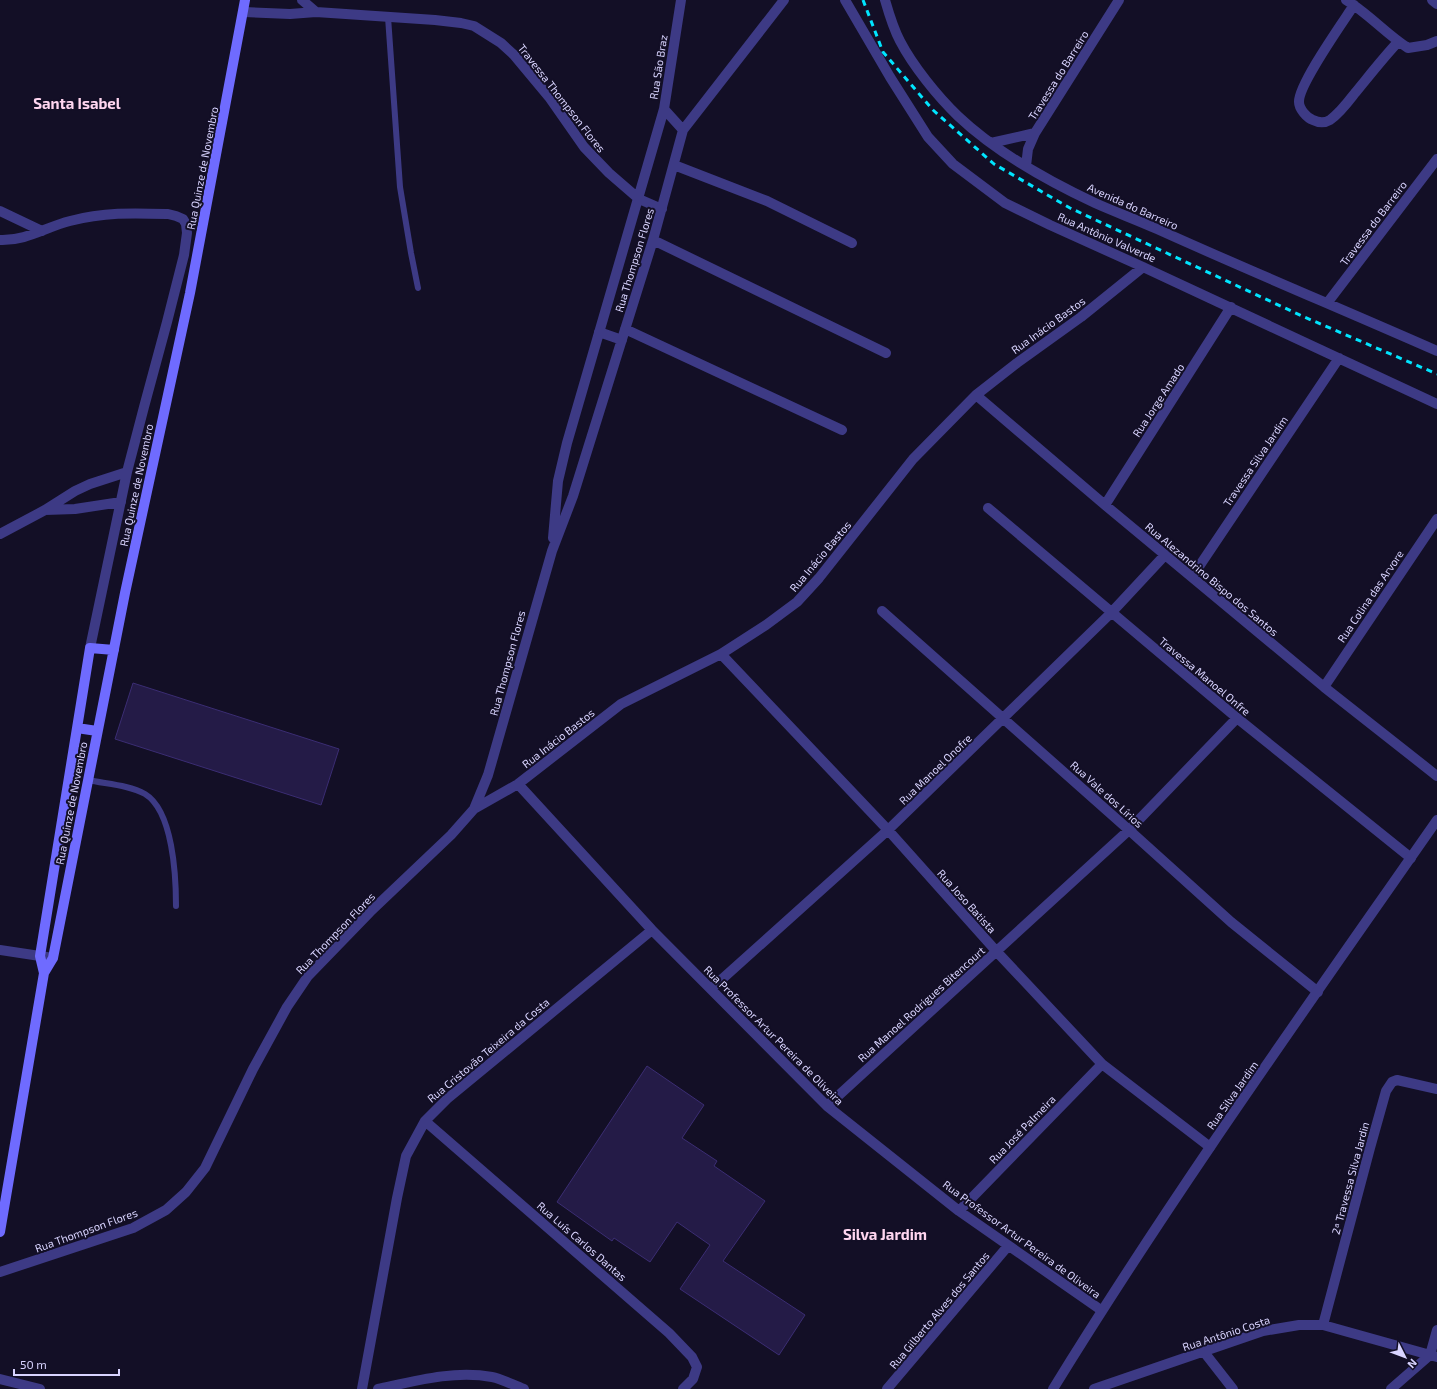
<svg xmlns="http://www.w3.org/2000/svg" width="1437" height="1389" viewBox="0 0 1437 1389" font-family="'Exo 2',sans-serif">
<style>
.building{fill:#241b47;stroke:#3b2d73}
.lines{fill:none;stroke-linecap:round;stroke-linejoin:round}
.service{stroke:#3d3a85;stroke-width:6}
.minor{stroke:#3d3a85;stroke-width:10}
.tertiary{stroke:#3d3a85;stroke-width:10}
.secondary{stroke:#6f6bff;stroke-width:10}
.rail{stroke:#00e5ff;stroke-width:3;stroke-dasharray:6 5;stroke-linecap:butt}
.labels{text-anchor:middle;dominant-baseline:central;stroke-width:4;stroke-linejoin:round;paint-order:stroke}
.street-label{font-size:11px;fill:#d9d4ff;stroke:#130f26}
.district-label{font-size:15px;font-weight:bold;fill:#ffd6f0;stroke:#130f26}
</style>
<rect width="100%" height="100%" fill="#130f26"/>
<path class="building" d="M133,683L339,749L321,805L115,739Z
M647,1066L704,1105L682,1138L717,1161L714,1166L765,1201L723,1261L805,1315L779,1355L680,1289L710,1245L677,1222L650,1262L614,1238L612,1241L557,1202Z"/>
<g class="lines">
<path class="service" d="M388,17L400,187L411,253L418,288
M88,780C106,784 129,785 145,794C173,811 176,876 176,906"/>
<path class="minor" d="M302,0L316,12
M681,0L664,109L683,130
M845,0L890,77L928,137L953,164L1005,203L1050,225L1143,267L1437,404
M885,0C889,14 893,28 900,41C913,66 938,97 958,116C996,152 1048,181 1095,203C1115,212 1137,220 1157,229C1250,271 1344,310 1437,351
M1346,0C1369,14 1386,34 1408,48L1427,45L1437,41
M1432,0L1437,4
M1354,5C1343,22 1298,85 1299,102C1299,109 1307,118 1313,120C1319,123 1325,123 1330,120C1340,113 1348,102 1355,93C1369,76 1383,58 1398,42
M244,12L290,14L316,12L435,20L461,23L474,26L501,43L514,55L549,97L584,147L609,173L639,199L662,209
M991,143L1035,133
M674,165L767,201L852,243
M1026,166L1028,149L1035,133L1119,0
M0,211L42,231
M0,240C26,241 46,227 70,221C104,212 133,213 168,214L176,216L183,219L186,224L187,233L184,255L167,322L144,407L127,472L90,648
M653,240L886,353
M1328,302L1437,159
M625,329L842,430
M599,332L622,340
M976,395L1105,505L1324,687L1437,776
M1105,505L1231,307
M988,508L1237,718L1411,858
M45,510L75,509L121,502
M0,534L45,510L75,491L90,484L127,472
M553,538L558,481L567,443L664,109
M1192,577L1339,358
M882,611L1129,830L1231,922L1318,992
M721,654L888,830L997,952L1102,1064L1210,1147
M1324,687L1437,519
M518,784L652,930L827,1106L959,1211L1101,1310
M474,809L518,784L621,704L721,654L766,625L797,602L819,578L913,459L976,395L1017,363L1081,317L1143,267
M711,989L888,830L1111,613L1165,555
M827,1106L1129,830L1237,718
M425,1121L669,1333L692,1357L697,1367L693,1379L683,1389
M959,1211L1102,1064
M0,1272L133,1228L166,1210L186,1192L205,1168L253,1069L287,1007L308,976L370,912L451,835L474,809L488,775L552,551L573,496L653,240L683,130L784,0
M1323,1325L1370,1148L1386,1091L1392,1082L1397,1080L1437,1089
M1204,1352L1233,1389
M0,1379L40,1389
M362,1389L397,1198L406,1156L425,1121L447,1099L652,930
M378,1389C415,1381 454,1370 492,1377C502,1379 513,1385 524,1389
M887,1389L1008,1246
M1094,1389L1263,1331L1299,1325H1323L1437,1357
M1391,1389L1430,1355L1437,1330"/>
<path class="tertiary" d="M0,950L53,958
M1053,1389C1173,1194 1306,1008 1437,820"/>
<path class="secondary" d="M77,728L97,731
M44,973L40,956L90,648L114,650
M0,1232L44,973L53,958L125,593L190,293L245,0"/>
<path class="rail" d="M863,0L883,52L933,110L994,164L1070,208L1302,316L1437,374"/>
</g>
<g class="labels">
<g class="street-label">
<text transform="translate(658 67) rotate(-81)">Rua São Braz</text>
<text transform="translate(1058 75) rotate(-58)">Travessa do Barreiro</text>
<text transform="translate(562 98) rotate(52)">Travessa Thompson Flores</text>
<text transform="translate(202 168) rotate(-79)">Rua Quinze de Novembro</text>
<text transform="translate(1133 206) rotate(24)">Avenida do Barreiro</text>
<text transform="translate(1373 223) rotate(-53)">Travessa do Barreiro</text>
<text transform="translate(1107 237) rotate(24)">Rua Antônio Valverde</text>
<text transform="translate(634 260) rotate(-73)">Rua Thompson Flores</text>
<text transform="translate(1048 325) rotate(-36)">Rua Inácio Bastos</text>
<text transform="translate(1158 400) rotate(-57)">Rua Jorge Amado</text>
<text transform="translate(1255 461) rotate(-56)">Travessa Silva Jardim</text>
<text transform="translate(136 485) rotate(-78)">Rua Quinze de Novembro</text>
<text transform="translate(820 556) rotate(-50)">Rua Inácio Bastos</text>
<text transform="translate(1212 579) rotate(40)">Rua Alezandrino Bispo dos Santos</text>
<text transform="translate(1370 596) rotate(-56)">Rua Colina das Arvore</text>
<text transform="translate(507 663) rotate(-75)">Rua Thompson Flores</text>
<text transform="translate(1205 676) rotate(40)">Travessa Manoel Onfre</text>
<text transform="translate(558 738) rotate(-38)">Rua Inácio Bastos</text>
<text transform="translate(935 769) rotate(-44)">Rua Manoel Onofre</text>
<text transform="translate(1107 794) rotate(42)">Rua Vale dos Lírios</text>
<text transform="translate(71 803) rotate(-79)">Rua Quinze de Novembro</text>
<text transform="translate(967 901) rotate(48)">Rua Joso Batista</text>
<text transform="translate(335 933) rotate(-46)">Rua Thompson Flores</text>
<text transform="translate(921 1004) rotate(-42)">Rua Manoel Rodrigues Bitencourt</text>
<text transform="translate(774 1035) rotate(45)">Rua Professor Artur Pereira de Oliveira</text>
<text transform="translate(488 1050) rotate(-40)">Rua Cristovão Teixeira da Costa</text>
<text transform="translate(1232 1095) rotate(-55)">Rua Silva Jardim</text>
<text transform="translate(1022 1129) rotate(-46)">Rua José Palmeira</text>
<text transform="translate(1350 1178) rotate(-75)">2ª Travessa Silva Jardin</text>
<text transform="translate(86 1230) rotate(-20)">Rua Thompson Flores</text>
<text transform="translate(1022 1239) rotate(36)">Rua Professor Artur Pereira de Oliveira</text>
<text transform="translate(582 1241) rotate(41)">Rua Luís Carlos Dantas</text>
<text transform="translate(939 1310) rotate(-50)">Rua Gilberto Alves dos Santos</text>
<text transform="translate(1226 1333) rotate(-18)">Rua Antônio Costa</text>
</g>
<g class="district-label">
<text x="77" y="103">Santa Isabel</text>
<text x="885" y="1234">Silva Jardim</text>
</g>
</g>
<g transform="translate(1405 1357) rotate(132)" stroke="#130f26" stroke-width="3" paint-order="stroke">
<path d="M0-3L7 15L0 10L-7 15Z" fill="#d9d4ff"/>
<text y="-6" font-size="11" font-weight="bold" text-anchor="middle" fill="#d9d4ff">N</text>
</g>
<path d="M14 1369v6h105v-6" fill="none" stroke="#d9d4ff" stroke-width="2"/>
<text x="20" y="1369" font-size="12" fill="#d9d4ff" stroke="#130f26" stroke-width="3" paint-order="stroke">50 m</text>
</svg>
